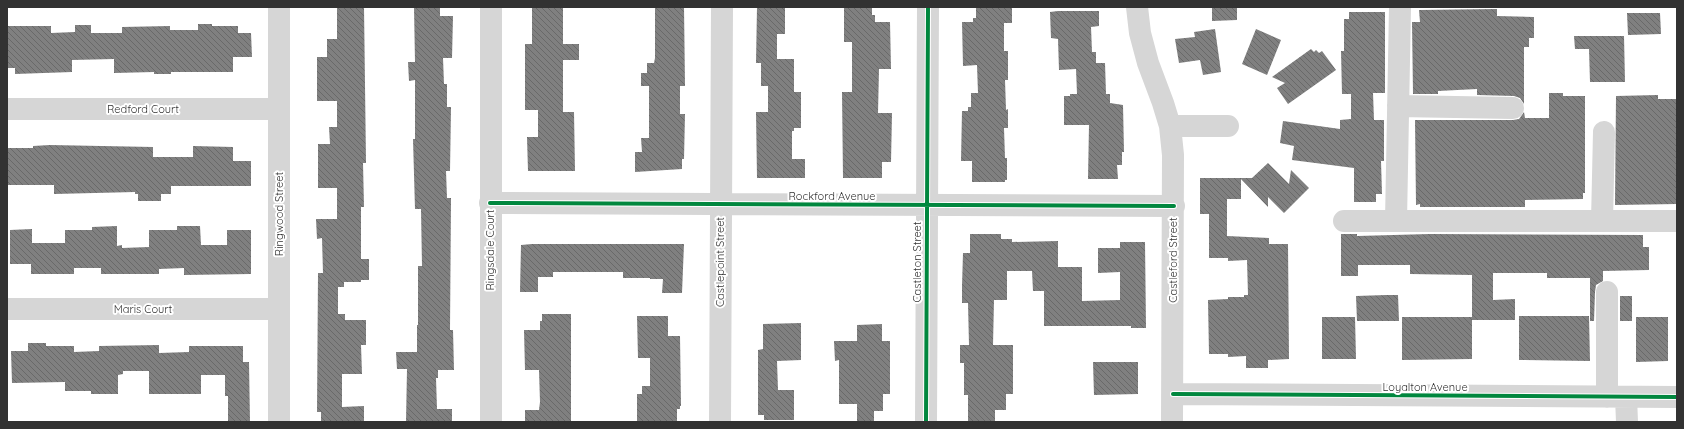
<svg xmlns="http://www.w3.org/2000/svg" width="1684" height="429" viewBox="0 0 1684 429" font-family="Quicksand,sans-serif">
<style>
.building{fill:url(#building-back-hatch)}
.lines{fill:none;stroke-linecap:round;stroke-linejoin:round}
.minor{stroke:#d6d6d6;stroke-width:22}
.cycleway-casing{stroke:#fff;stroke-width:6}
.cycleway{stroke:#00873e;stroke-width:4}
.labels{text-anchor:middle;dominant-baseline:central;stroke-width:4;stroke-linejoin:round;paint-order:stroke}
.street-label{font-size:11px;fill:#323232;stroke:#fff}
</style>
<defs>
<pattern id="building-back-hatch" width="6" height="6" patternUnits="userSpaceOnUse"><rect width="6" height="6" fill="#808080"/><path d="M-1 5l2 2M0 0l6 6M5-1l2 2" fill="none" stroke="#696969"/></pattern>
</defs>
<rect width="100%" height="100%" fill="#fff"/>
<path class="building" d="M337,7H364L366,163H363L364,207H361V259H369V280H361V282H344V287H338V314H345V320H366V345H361L362,374H342V407L364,406V422H321V412H317L318,273H323L322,238L317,239L316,219H337V188H318V144H330L329,127H337V101H317V57H327V39H337Z
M414,7H440V16H453L452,58H443L444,84H447V107H451L450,171H446L447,198H451L450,330H453L454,370H438V378H436L437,409H452V422H406L407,369H397L396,352H417V325H418V266H422L421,209H415L413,139H415V80L409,81L408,62H415Z
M532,7H563V44H579V60H563V112H574L575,171H528L527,137H538V110H525V44H532Z
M655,7H684L685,86H680V114H685L684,159H682V169L635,172V152H642L641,138H649V86H641V73H647V63H654L655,58Z
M757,7H785V34H777V59H794V92H801V128H794V131H792V159H805V178H757L756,112H768V86H761V63H756Z
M872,7V15H875V22H890L891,69H879L878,113H892L891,162H882V178H843L842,92H852V42H844V8Z
M976,7H1012V23H1004V51H1008V80H1005L1006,110L1008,109V128H1004L1005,158H1007V180H1005V182H972V161H961L962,111H968V107H971V93H978L977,65L963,66L962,22H973V18H976Z
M1212,7H1237V20L1212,21Z
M1497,9V16L1534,17V38H1529V47H1524V104L1520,98L1514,96L1477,95V89L1438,91V94H1413L1412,22H1420L1419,10Z
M1058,11H1099V26L1091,27L1092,52H1096V63H1105L1106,94H1110V103L1123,105L1124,152H1122V165H1117L1118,179H1088L1089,125H1064V96H1070V94H1077L1076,69L1059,70L1058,39L1051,38L1050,12Z
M1349,12H1385V93H1373L1374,120H1384V161H1381L1382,194H1376V202H1354V168L1292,160L1294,146L1280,143L1283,121L1340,129V120L1351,119V94H1342L1341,51H1344V19H1349Z
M1627,13H1660L1661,34L1628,35Z
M198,24H212V26H238V33H251L252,57H233V72H171V74H154V72L114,73V59L72,60V72L15,74V68H7V26H51V33L75,32V25H91V33H122V27L170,26V30H198Z
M1215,29L1221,72L1203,75L1200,60L1179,63L1175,39L1195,37L1194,32Z
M1256,29L1281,40L1267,75L1242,64Z
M1574,36H1624L1625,82H1590L1589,49H1575Z
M1311,49L1314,52L1316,50L1319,53L1322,51L1336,70L1288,104L1277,88L1285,83L1272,77Z
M1549,93H1563V96H1585V193H1583V199L1525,200V207H1420V204L1416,205L1415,120H1513L1519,119L1524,112L1525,118H1549Z
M1658,95V99H1677V204L1615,205L1616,96Z
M50,145L153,147V157H193V146L233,147V161H251V186H171V194H161V201H138V194H135V192L54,194V185H7V148H33V146Z
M1268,163L1289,184L1291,170L1309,188L1284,213L1268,197V207L1241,179V199H1227V236L1269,238V244H1288L1289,359L1268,360V368H1246V356L1228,357V354H1209L1208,300L1228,299V297H1244V295H1248L1247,260L1228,261V258H1209V214H1200V178H1252Z
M117,226V246L122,245V248L149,247V230H177V226H200L201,245H227V230H251V274L184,275V268L159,269V274H101V268H74V274H31V264H10V230L32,229V243H65V230H92V227Z
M970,234H1001V239H1012V242L1058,241V267H1082V301L1120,300V272L1098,273V248H1120V242H1145L1146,328H1131V326H1044V291H1033L1032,271H1007V300H994L993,345H1013V394H1006V410H995V422H968V395H964V363H960V345H969L968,303H962V286L963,253H970Z
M1341,234H1357V236L1430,234L1643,235V247H1649V270L1603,271V281L1596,285L1595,292L1594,321H1590V278H1547V273H1493V300L1515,299V320H1472V275L1410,274V265H1358V276H1341Z
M532,244H684L682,293H662L663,279H650V278H623V272H553V277H538V292H520L521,245Z
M1386,295H1398L1399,321H1357L1356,296Z
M1620,296H1632V321H1620Z
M542,314H571V422H525V410H539L540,402L539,370H525L524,330H540V321H542Z
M637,316H668V336H680L681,406H680V409H677V422H637V394H642V386H650V358H638Z
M1519,316H1589L1590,361L1519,360Z
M1322,317H1355L1356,359H1322Z
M1402,317H1472V359L1402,360Z
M1636,317H1668V361L1636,362Z
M801,323V360L777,361L778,390H794V420H764V415H758V350L763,349V324Z
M882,324V341H890V394H883V411H874V422H857V404H839V360L835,361L834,341H857V325Z
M28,343H46V346H74V352L99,351V346L159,345V353L189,352V346H243V362H249L250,422H228V396H225V375H201V394H149V371H123V374L118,375V394H91V391H65V382L12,383L11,351H28Z
M1093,362H1138V394L1094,395Z"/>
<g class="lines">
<path class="minor" d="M1137,7L1140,33L1148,63L1163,103L1170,126L1173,155L1172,422
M1398,106L1513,108
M7,109H279
M1170,126H1228
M490,203L1174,206
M1344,221H1677
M1396,221L1400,7
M1602,221L1604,132
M1607,292V397
M7,309H279
M1173,394L1677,397
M1626,397L1627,422
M279,422V7
M491,422V7
M720,422L722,7
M926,422L928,7"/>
<defs>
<path id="cycleway" d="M490,203L1174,206
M1173,394L1677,397
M926,422L928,7"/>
</defs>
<use href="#cycleway" class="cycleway-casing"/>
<use href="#cycleway" class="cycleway"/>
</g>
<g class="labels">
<g class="street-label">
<text x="143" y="109">Redford Court</text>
<text x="832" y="196">Rockford Avenue</text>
<text transform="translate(279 214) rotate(-90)">Ringwood Street</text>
<text transform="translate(490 250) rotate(-90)">Ringsdale Court</text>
<text transform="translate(1173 260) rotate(-90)">Castleford Street</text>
<text transform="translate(720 262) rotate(-90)">Castlepoint Street</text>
<text transform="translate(917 262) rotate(-90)">Castleton Street</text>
<text x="143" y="309">Maris Court</text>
<text x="1425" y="387">Loyalton Avenue</text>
</g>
</g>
<rect width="1684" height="429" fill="none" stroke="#323232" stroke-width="16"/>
</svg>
